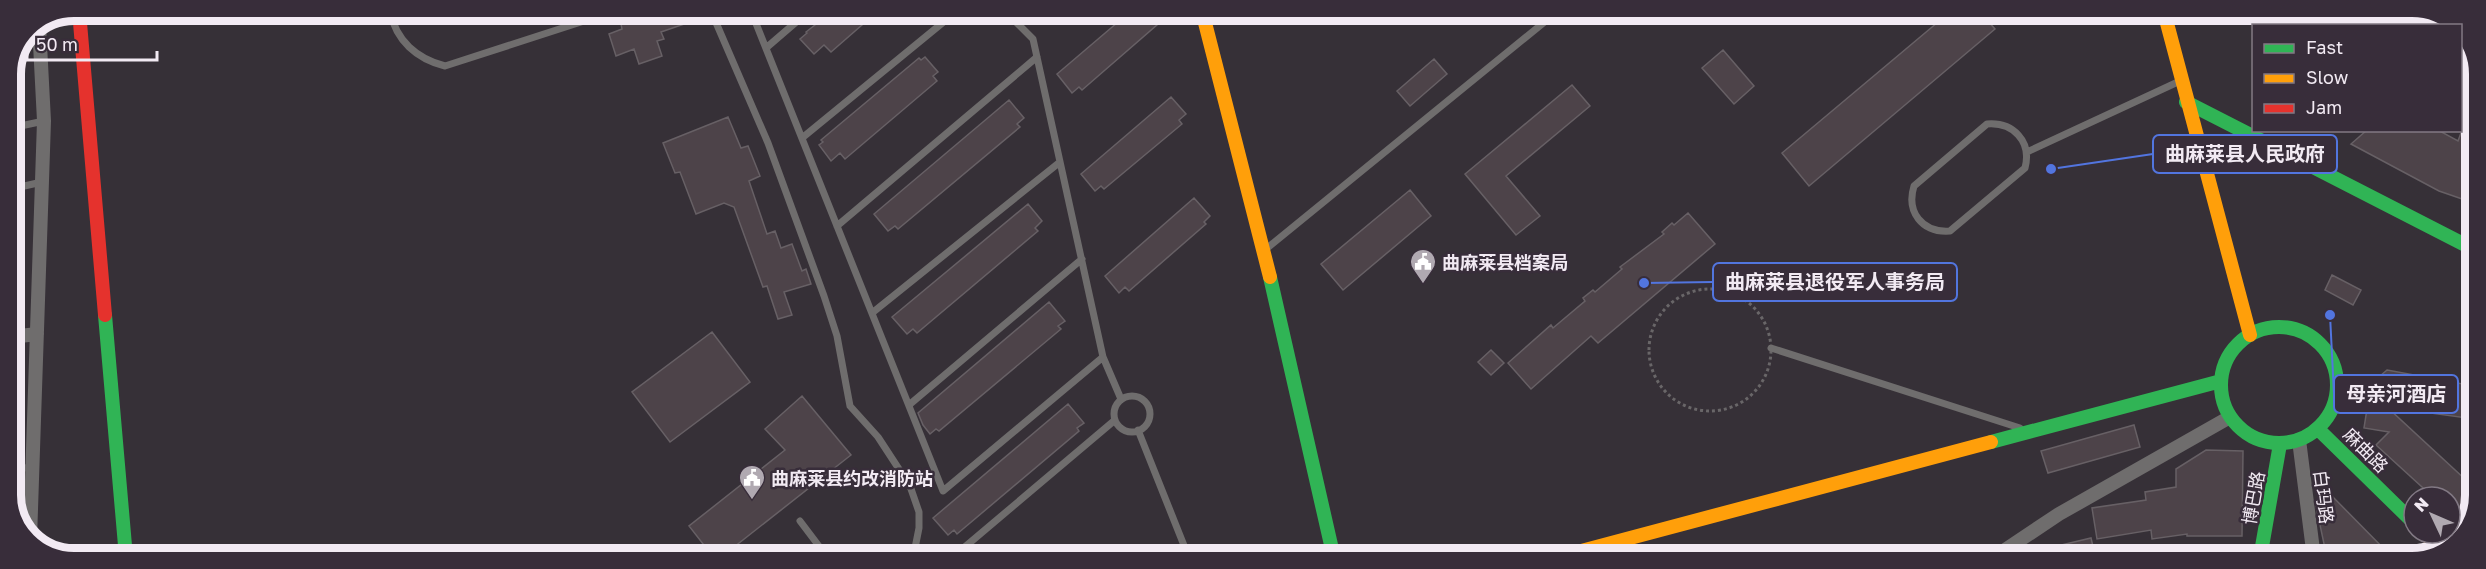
<svg xmlns="http://www.w3.org/2000/svg" width="2486" height="569" viewBox="0 0 2486 569" font-family="'Golos Text','Noto Sans SC',sans-serif">
<style>
.building{fill:#4d4349;stroke:#676065;stroke-width:1.5}
.lines{fill:none;stroke-linecap:round;stroke-linejoin:round}
.path{stroke:#696668;stroke-width:3;stroke-dasharray:3 3;stroke-linecap:butt}
.lane{stroke:#6f6d6d;stroke-width:7}
.street{stroke:#6f6d6d;stroke-width:14}
.fast{stroke:#30b455;stroke-width:14}
.slow{stroke:#ff9f0a;stroke-width:14}
.jam{stroke:#e5322d;stroke-width:14}
.labels{text-anchor:middle;dominant-baseline:central;stroke-width:5;stroke-linejoin:round;paint-order:stroke}
.poi-label{font-size:18px;font-weight:bold;fill:#f2eaf3;stroke:#382d3a;text-anchor:start}
.street-label{font-size:18px;fill:#f2eaf3;stroke:#382d3a}
.rim{fill:none;stroke:#f2eaf3;stroke-width:8}
.leader{fill:none;stroke:#5275df;stroke-width:2}
.callout-dot{fill:#5275df;stroke:#382d3a;stroke-width:2}
.callout{fill:#382d3a;stroke:#5275df;stroke-width:2}
.callout-label{font-size:20px;text-anchor:middle;font-weight:bold;fill:#f2eaf3}
</style>
<rect width="100%" height="100%" fill="#363037"/>
<path class="building" d="M659,11H686L690,22L661,32L664,39L657,41L662,56L639,64L634,49L616,56L609,34L622,29L621,24Z
M833,11H878L831,52L824,45L814,54L800,39L807,33L806,32Z
M1131,11H1169L1157,22L1158,24L1097,77L1082,90L1079,87L1072,93L1057,74Z
M1950,12H1980L1995,29L1809,186L1782,153Z
M1723,50L1754,86L1734,104L1702,68Z
M925,57L938,72L933,76L937,81L845,159L840,153L831,161L819,145L823,142L821,140L919,58L921,60Z
M1434,59L1447,74L1410,106L1397,91Z
M1572,85L1590,106L1506,176L1540,216L1516,235L1465,174Z
M1171,97L1186,114L1179,120L1182,124L1104,189L1101,186L1095,191L1081,174Z
M1009,100L1024,118L1017,124L1020,127L898,229L895,226L888,231L874,214Z
M2472,103H2475V181L2468,201L2439,191L2351,144L2367,130H2438L2458,141Z
M728,117L741,148L748,146L760,176L749,181L767,234L775,231L781,248L792,244L802,271L806,269L811,284L784,292L792,315L778,319L767,286L763,287L734,207L724,203L696,214L680,172L675,173L663,143Z
M1410,190L1431,216L1343,290L1321,264Z
M1194,198L1210,216L1204,222L1206,224L1129,291L1125,287L1119,293L1105,276Z
M1028,204L1042,221L1035,228L1038,231L917,333L913,329L907,334L892,317Z
M1688,213L1715,244L1598,343L1591,336L1531,389L1508,363L1551,325L1553,328L1585,301L1583,298L1593,290L1595,292L1622,269L1620,267L1664,234L1662,232L1672,223L1674,225Z
M2332,275L2361,290L2353,305L2325,290Z
M1049,302L1065,321L1058,326L1061,329L939,431L936,429L930,434L923,425L918,413Z
M712,332L750,382L670,442L632,392Z
M1491,350L1504,363L1491,375L1478,362Z
M2387,370L2474,386V419L2387,407L2467,481L2474,475V508L2464,526L2450,513V497H2433L2376,445L2389,432L2364,428L2371,384Z
M802,396L851,455L720,558H714L689,526L785,450L765,429Z
M1068,404L1084,423L1077,428L1079,431L957,534L954,530L948,535L933,518Z
M2134,425L2140,447L2048,473L2041,451Z
M2206,450L2243,451L2242,536H2187V534L2152,539L2151,530L2097,539L2092,508L2146,500L2145,492L2176,487V469Z
M2329,493L2393,558H2327L2316,506Z
M2091,538L2095,555L2079,558H2029L2028,553Z"/>
<g class="lines">
<path class="path" d="M1649 350a61 61 0 1 1 122 0a61 61 0 1 1-122 0Z"/>
<path class="lane" d="M390,11C396,41 417,59 445,66L615,11
M711,11L768,143L824,296L837,336L850,406L878,437L910,486L919,512V528L913,558
M751,11L943,491L1103,357
M1005,11L1033,39L1103,357L1121,399
M2402,12L2407,26
M766,48L809,11
M2460,97H2475
M1987,124C2013,122 2032,141 2025,168L1950,231C1922,233 1906,212 1914,186Z
M11,128L44,121
M802,138L957,11
M2027,152L2180,81
M11,189L42,182
M837,226L1037,57
M1266,249L1558,11
M872,313L1060,162
M1771,348L2020,428
M1114 414a18 18 0 1 1 36 0a18 18 0 1 1-36 0Z
M909,405L1082,259
M1138,430L1189,558
M11,470L32,467
M800,521L828,558
M960,551L1115,420"/>
<path class="street" d="M11,337L37,334
M2299,440L2314,558
M30,539L44,121L39,25
M2001,558L2005,550L2059,514L2230,417"/>
<path class="fast" d="M2186,102L2475,250
M1270,277L1334,558
M105,315L126,557
M2221 385a58 58 0 1 1 116 0a58 58 0 1 1-116 0Z
M2318,429L2414,523
M1991,442L2221,381
M2260,558L2280,444"/>
<path class="slow" d="M1202,11L1270,277
M2164,12L2250,335
M2424,533L2440,548
M1555,558L1991,442"/>
<path class="jam" d="M79,11L105,315"/>
</g>
<defs>
<symbol id="civic-pin" viewBox="-11 -11 22 30"><path d="M0 17L-7.5 6A9.5 9.5 0 1 1 7.5 6Z" fill="#b0a9b1" stroke="#382d3a"/><path d="M-.6-6.5H3V-4.5H.6V-3L4-1V1h2V6H-6V1h2V-1L-.6-3ZM-1.2 2.5V6h2.4V2.5Z" fill="#fff"/></symbol>
</defs>
<g fill-rule="evenodd">
<use href="#civic-pin" x="1408" y="247" width="30" height="40"/>
<use href="#civic-pin" x="737" y="463" width="30" height="40"/>
</g>
<g class="labels">
<g class="poi-label">
<text x="1442" y="262">曲麻莱县档案局</text>
<text x="771" y="478">曲麻莱县约改消防站</text>
</g>
<g class="street-label">
<text transform="translate(2366 450) rotate(45)">麻曲路</text>
<text transform="translate(2324 497) rotate(83)">白玛路</text>
<text transform="translate(2253 498) rotate(-80)">博巴路</text>
</g>
</g>
<path d="M0 0H2486V569H0ZM74 21H2412A53 53 0 0 1 2465 74V495A53 53 0 0 1 2412 548H74A53 53 0 0 1 21 495V74A53 53 0 0 1 74 21Z" fill="#382d3a" fill-rule="evenodd"/>
<path class="rim" d="M74 21H2412A53 53 0 0 1 2465 74V495A53 53 0 0 1 2412 548H74A53 53 0 0 1 21 495V74A53 53 0 0 1 74 21Z"/>
<path class="leader" d="M2051 169L2153 154M1644 283L1713 282M2330 315L2334 394"/>
<g class="callout-dot">
<circle cx="2051" cy="169" r="6"/>
<circle cx="1644" cy="283" r="6"/>
<circle cx="2330" cy="315" r="6"/>
</g>
<g class="callout">
<rect x="2153" y="135" width="184" height="38" rx="6"/>
<rect x="1713" y="263" width="244" height="38" rx="6"/>
<rect x="2334" y="375" width="124" height="38" rx="6"/>
</g>
<g class="callout-label">
<text x="2245" y="161">曲麻莱县人民政府</text>
<text x="1835" y="289">曲麻莱县退役军人事务局</text>
<text x="2396" y="401">母亲河酒店</text>
</g>
<rect x="2252" y="24" width="210" height="108" fill="#382d3a" stroke="#827984" stroke-width="1.5"/>
<rect x="2264" y="44" width="30" height="9" fill="#30b455" stroke="#827984" stroke-width="1.5"/>
<text x="2306" y="54" font-size="18" fill="#f2eaf3">Fast</text>
<rect x="2264" y="74" width="30" height="9" fill="#ff9f0a" stroke="#827984" stroke-width="1.5"/>
<text x="2306" y="84" font-size="18" fill="#f2eaf3">Slow</text>
<rect x="2264" y="104" width="30" height="9" fill="#e5322d" stroke="#827984" stroke-width="1.5"/>
<text x="2306" y="114" font-size="18" fill="#f2eaf3">Jam</text>
<g transform="translate(2432 515) rotate(314)"><circle r="28" fill="#382d3a" stroke="#827984" stroke-width="1.5"/>
<path d="M0-4.5L10 22L0 15L-10 22Z" fill="#b0a9b1"/>
<text y="-9" font-size="16" font-weight="bold" text-anchor="middle" fill="#f2eaf3">N</text>
</g>
<path d="M27 51v9h130v-9" fill="none" stroke="#f2eaf3" stroke-width="3"/>
<text x="36" y="51" font-size="18" fill="#f2eaf3" stroke="#382d3a" stroke-width="4.5" paint-order="stroke">50 m</text>
</svg>
